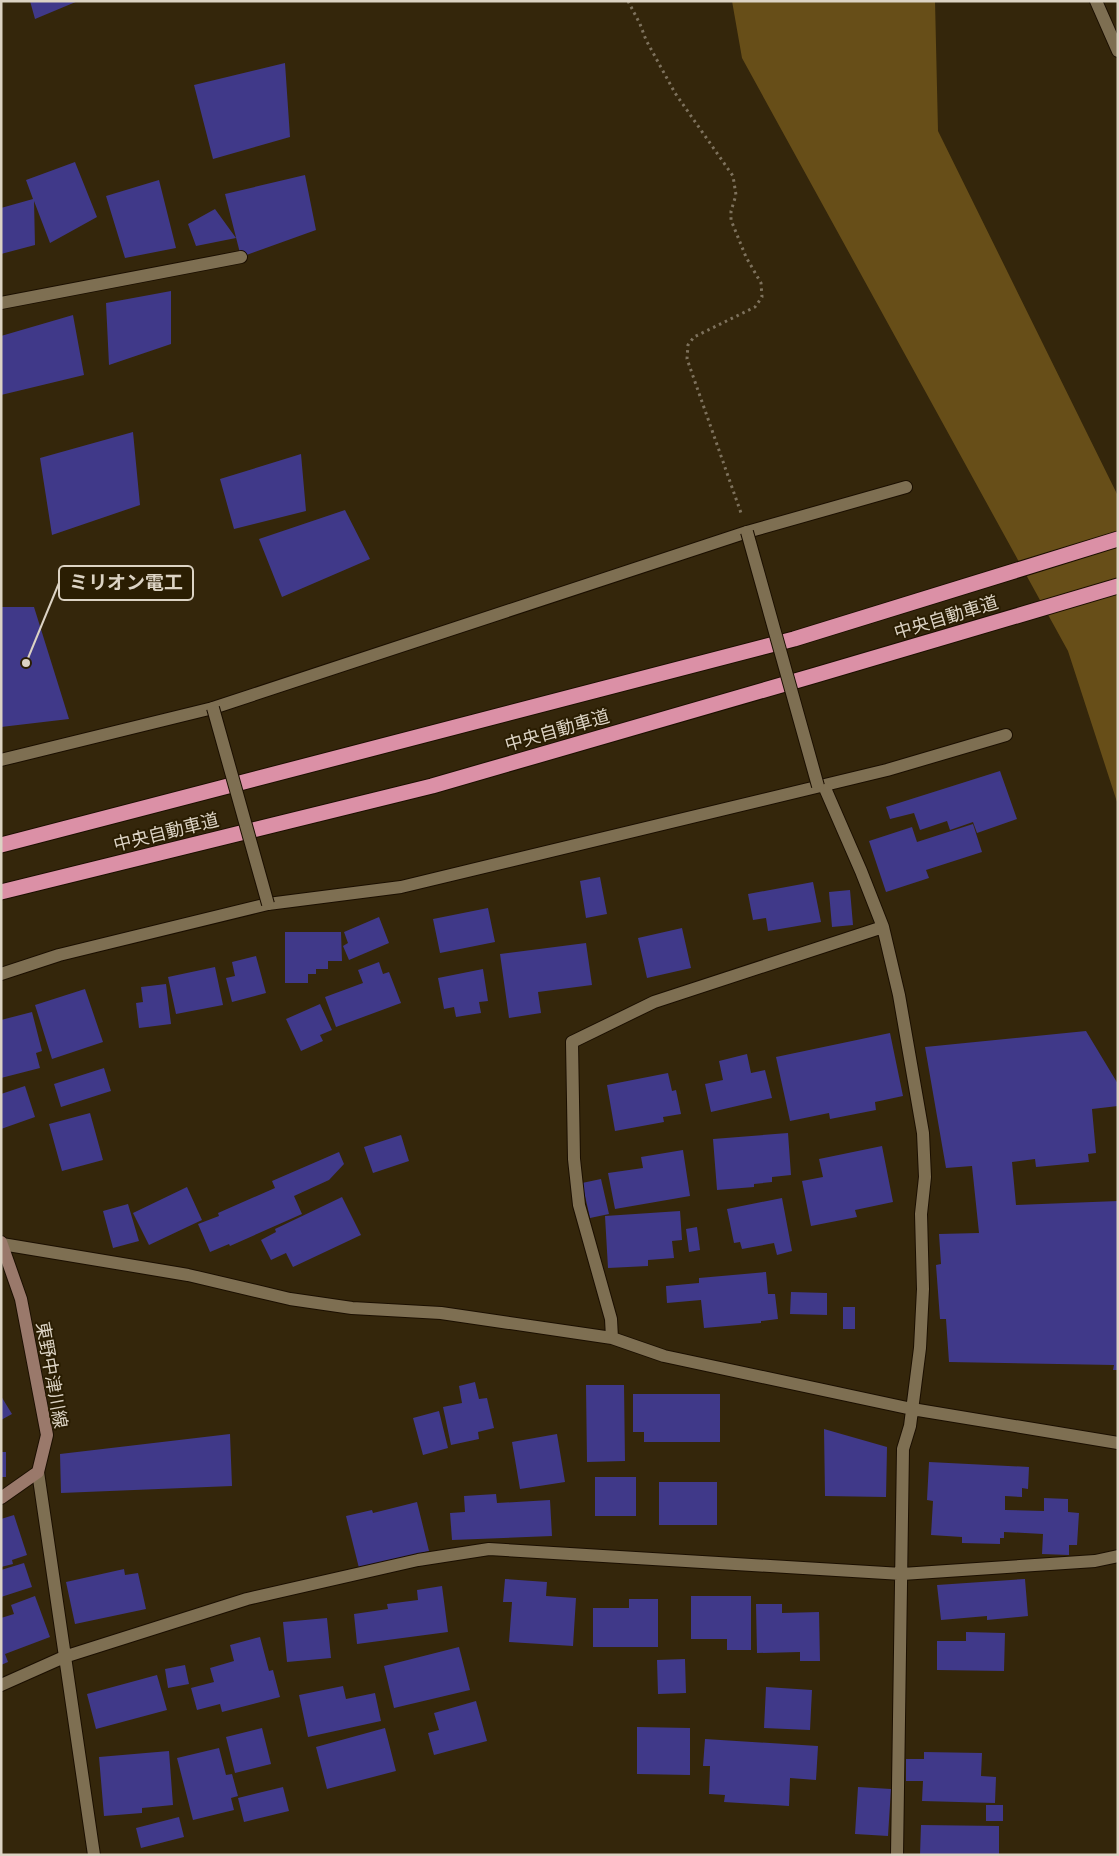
<svg xmlns="http://www.w3.org/2000/svg" width="1119" height="1856" viewBox="0 0 1119 1856" font-family="'Work Sans','Noto Sans JP',sans-serif">
<style>
.forest{fill:#674e18}
.building{fill:#403989}
.lines{fill:none;stroke-linecap:round;stroke-linejoin:round}
.minor-casing{stroke:#1b0f00;stroke-width:14}
.secondary-casing{stroke:#1b0f00;stroke-width:14}
.motorway-casing{stroke:#1b0f00;stroke-width:17}
.path{stroke:#7e725d;stroke-width:3;stroke-dasharray:2.5 4;stroke-linecap:butt}
.minor{stroke:#7e6f52;stroke-width:12}
.secondary{stroke:#9a796b;stroke-width:12}
.motorway{stroke:#db90a6;stroke-width:15}
.minor-bridge-casing{stroke:#1b0f00;stroke-width:14;stroke-linecap:butt}
.minor-bridge{stroke:#7e6f52;stroke-width:12}
.labels{text-anchor:middle;dominant-baseline:central;stroke-width:4;stroke-linejoin:round;paint-order:stroke}
.street-label{font-size:18px;fill:#dcd3c4;stroke:#2a1d02}
.leader{fill:none;stroke:#dcd3c4;stroke-width:2}
.callout-dot{fill:#dcd3c4;stroke:#2a1d02;stroke-width:2}
.callout{fill:#2a1d02;stroke:#dcd3c4;stroke-width:2}
.callout-label{font-size:19px;text-anchor:middle;font-weight:bold;fill:#dcd3c4}
</style>
<rect width="100%" height="100%" fill="#34260b"/>
<path class="forest" d="M732,1H935L938,131L1118,496V805L1068,651L742,58Z"/>
<path class="building" d="M30,1H78L35,19Z
M285,63L290,137L213,159L194,85Z
M75,162L97,217L50,243L34,201L35,245L1,254V208L33,199L26,180Z
M305,175L316,230L241,257L225,194Z
M159,180L176,248L125,258L106,196Z
M215,209L236,238L196,246L188,224Z
M171,291V344L109,365L106,303Z
M73,315L84,375L1,395V336Z
M133,432L140,505L52,535L40,458Z
M301,454L306,511L234,529L220,479Z
M345,510L370,559L282,597L259,539Z
M1,607H34L69,719L1,727Z
M1000,771L1017,819L977,833L973,822L950,830L947,821L920,830L914,813L890,819L886,807Z
M973,824L982,852L926,870L929,878L886,892L869,841L912,827L917,842Z
M600,877L607,914L586,918L580,881Z
M813,882L821,922L768,931L766,918L753,920L748,894Z
M850,890L853,925L832,927L829,892Z
M488,908L495,942L440,953L433,919Z
M379,917L389,943L349,960L343,946L348,943L344,932Z
M682,928L691,968L647,978L638,938Z
M285,932H341L342,961H328V969H316V974H308V983H285Z
M586,943L592,985L538,992L541,1013L509,1018L500,954Z
M256,956L266,993L232,1002L226,978L235,976L232,962Z
M379,962L383,974L389,972L401,1003L336,1027L325,997L363,983L358,970Z
M215,967L223,1005L176,1014L168,977Z
M483,969L488,1001L479,1002L481,1013L456,1017L454,1007L444,1009L438,978Z
M166,984L171,1024L139,1028L136,1003L143,1002L141,987Z
M85,989L103,1042L52,1059L35,1005Z
M320,1004L332,1030L320,1035L323,1041L301,1051L286,1019Z
M32,1012L42,1051L36,1053L40,1068L1,1078V1020Z
M1086,1031L1118,1084V1106L1092,1109L1096,1153L1088,1154L1089,1162L1036,1167L1035,1159L1012,1162L1016,1205L1118,1201V1370H1113L1114,1365L949,1362L946,1319H940L936,1265L941,1264L939,1234L979,1233L972,1166L946,1168L925,1047Z
M890,1033L903,1096L875,1102L876,1110L830,1119L829,1113L790,1121L776,1057Z
M747,1054L751,1073L765,1070L772,1098L711,1112L705,1084L723,1080L719,1061Z
M104,1068L111,1091L61,1107L54,1084Z
M668,1073L672,1091L676,1090L681,1114L663,1117L664,1122L615,1131L607,1085Z
M25,1086L35,1117L1,1129V1094Z
M90,1113L103,1160L62,1171L49,1124Z
M788,1133L791,1175L772,1177V1182L754,1184V1187L717,1190L713,1139Z
M401,1135L409,1161L373,1173L364,1147Z
M882,1146L893,1202L855,1210L857,1217L811,1226L802,1181L823,1177L819,1159Z
M683,1150L690,1196L615,1209L608,1173L643,1168L641,1157Z
M339,1152L344,1164L329,1180L294,1196L302,1214L230,1246L229,1244L210,1252L198,1224L219,1216L218,1213L275,1188L272,1181Z
M601,1179L609,1214L590,1218L582,1183Z
M187,1187L202,1220L149,1245L133,1213Z
M342,1197L361,1235L293,1267L286,1253L271,1260L261,1240L276,1232L275,1229Z
M782,1198L792,1251L777,1255L774,1243L742,1249L740,1242L734,1243L727,1209Z
M128,1204L139,1241L113,1248L103,1211Z
M680,1211L682,1240L672,1241L674,1258L648,1260V1266L608,1268L605,1216Z
M697,1227L700,1250L689,1252L686,1229Z
M766,1272L768,1294H775L778,1319L761,1321V1323L704,1328L701,1300L667,1303L666,1286L699,1283V1278Z
M791,1292L827,1293V1315L790,1314Z
M843,1307H855V1329H843Z
M475,1382L479,1399L487,1398L494,1428L478,1432L479,1439L451,1445L443,1407L462,1403L459,1386Z
M586,1385H624L625,1461L587,1462Z
M633,1394H720V1442H644V1432H633Z
M1,1396L12,1414L1,1420Z
M439,1411L448,1448L423,1455L413,1418Z
M824,1429L887,1447L886,1497L825,1496Z
M230,1434L232,1486L61,1493L60,1454Z
M557,1434L565,1482L520,1489L512,1442Z
M1,1452H6V1477H1Z
M929,1462L1029,1467L1028,1489L1022,1488V1497L1005,1496V1510L1044,1511V1498L1068,1499V1512L1079,1513L1077,1545H1069V1555L1042,1554L1043,1534L1004,1532V1538H1000V1544L962,1543V1537L931,1535L933,1501L927,1500Z
M595,1477H636V1516H595Z
M659,1482H717V1525H659Z
M496,1494L497,1503L550,1500L552,1536L452,1540L450,1513L465,1512L464,1496Z
M417,1502L429,1551L359,1568L346,1516L372,1510L373,1513Z
M14,1515L27,1555L12,1560L13,1564L1,1567V1519Z
M24,1563L32,1587L1,1597V1570Z
M124,1569L125,1575L138,1573L146,1609L75,1624L66,1582Z
M505,1579L547,1582L546,1596L576,1598L573,1646L509,1642L512,1602H503Z
M1025,1579L1028,1616L987,1620V1616L941,1620L937,1585Z
M442,1586L448,1632L357,1644L354,1614L388,1609L387,1604L418,1600L417,1590Z
M35,1596L50,1637L5,1654L8,1662L1,1665V1618L14,1614L11,1605Z
M691,1596H751V1650H727V1639H691Z
M629,1599H658V1647H593V1608H629Z
M756,1604H782V1613L819,1612L820,1661H800V1652L757,1653Z
M327,1618L331,1658L287,1662L283,1622Z
M966,1632L1005,1633L1004,1671L937,1670V1641H966Z
M260,1637L269,1671L273,1670L280,1697L222,1712L220,1704L197,1710L191,1688L214,1682L210,1668L234,1661L230,1645Z
M459,1647L470,1690L394,1708L384,1666Z
M685,1659L686,1693L658,1694L657,1660Z
M185,1665L189,1684L168,1688L165,1669Z
M157,1675L167,1710L96,1729L87,1694Z
M343,1686L346,1699L375,1693L381,1721L308,1737L299,1695Z
M766,1687L812,1690L810,1730L764,1728Z
M476,1701L487,1741L434,1755L428,1733L439,1730L434,1713Z
M637,1727L690,1728V1775L637,1774Z
M262,1728L271,1764L235,1773L226,1737Z
M385,1728L396,1771L327,1789L316,1747Z
M705,1739L818,1746L816,1780L790,1778L789,1806L724,1802L725,1795L709,1794L710,1766H703Z
M219,1748L226,1775L232,1774L238,1796L231,1798L234,1810L193,1820L177,1758Z
M169,1751L173,1805L142,1808V1813L104,1816L99,1757Z
M924,1752L982,1753L981,1776L996,1777L995,1803L922,1801L923,1781H906V1759H924Z
M283,1787L289,1811L244,1822L238,1798Z
M858,1787L891,1789L888,1836L855,1834Z
M986,1805H1003V1821H986Z
M179,1817L184,1837L141,1848L136,1828Z
M921,1825L999,1826V1855H920Z"/>
<g class="lines">
<defs>
<path id="minor" d="M1096,1L1118,51
M1,303L241,257
M1,760L213,708L747,532L906,487
M824,786L861,871L883,927L899,995L923,1133L925,1177L921,1214L923,1289L920,1348L910,1426L903,1449L897,1855
M1,974L59,955L268,904L401,887L887,770L1006,735
M2,1244L188,1275L290,1299L352,1308L441,1313L612,1338L664,1356L912,1409L1118,1443
M612,1338L611,1319L579,1205L574,1159L572,1042L654,1002L883,927
M38,1472L94,1855
M1,1685L64,1657L247,1599L418,1560L489,1549L902,1574L1095,1561L1118,1556"/>
<path id="secondary" d="M1,1242L21,1299L47,1435L38,1472L1,1498"/>
<path id="motorway" d="M1,845L794,639L1118,539
M1,892L432,786L816,675L1118,586"/>
</defs>
<use href="#minor" class="minor-casing"/>
<use href="#secondary" class="secondary-casing"/>
<use href="#motorway" class="motorway-casing"/>
<path class="path" d="M628,1L640,24L646,40L675,93L733,176L736,195L731,211V220L746,257L761,283L762,297L755,307L694,337L688,345L687,359L741,513"/>
<use href="#minor" class="minor"/>
<use href="#secondary" class="secondary"/>
<use href="#motorway" class="motorway"/>
<defs>
<path id="minor-bridge" d="M747,532L818,786
M213,708L268,904"/>
</defs>
<use href="#minor-bridge" class="minor-bridge-casing"/>
<use href="#minor-bridge" class="minor-bridge"/>
</g>
<g class="labels">
<g class="street-label">
<text transform="translate(946 617) rotate(-17)">中央自動車道</text>
<text transform="translate(557 730) rotate(-16)">中央自動車道</text>
<text transform="translate(166 832) rotate(-14)">中央自動車道</text>
<text transform="translate(52 1375) rotate(80)">東野中津川線</text>
</g>
</g>
<path class="leader" d="M26 663L59 583"/>
<circle class="callout-dot" cx="26" cy="663" r="5"/>
<rect class="callout" x="59" y="566" width="134" height="34" rx="5"/>
<g class="callout-label">
<text x="126" y="589">ミリオン電工</text>
</g>
<rect width="1119" height="1856" fill="none" stroke="#dcd3c4" stroke-width="5"/>
</svg>
